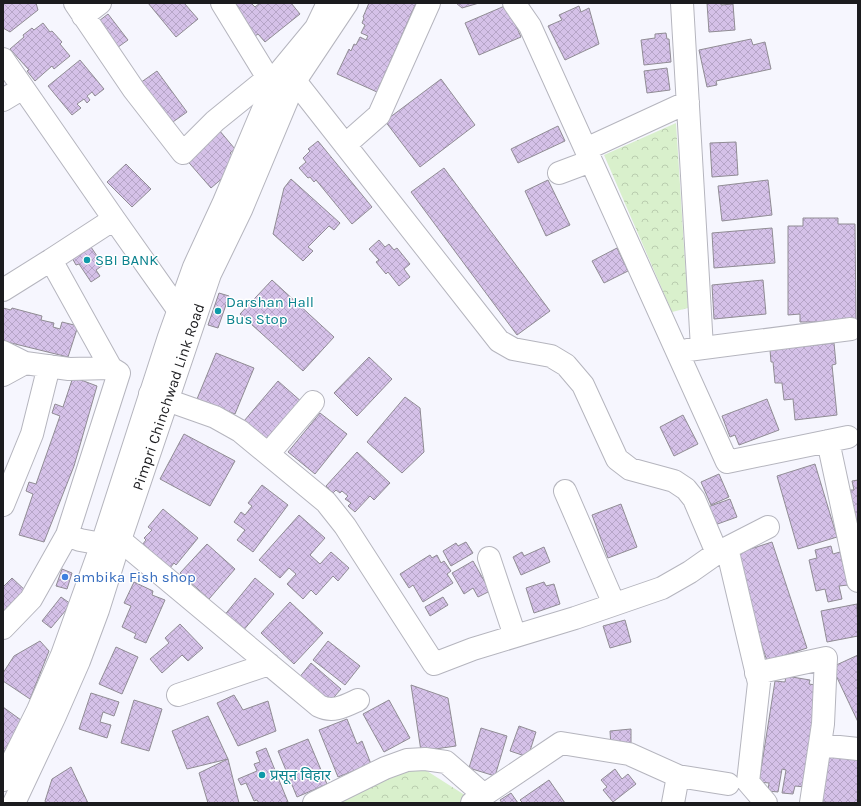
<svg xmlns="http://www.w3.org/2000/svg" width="861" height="806" viewBox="0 0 861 806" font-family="Karla,'Noto Sans Devanagari',sans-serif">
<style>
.park{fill:url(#park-crowns)}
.building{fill:url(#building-cross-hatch);stroke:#908c94}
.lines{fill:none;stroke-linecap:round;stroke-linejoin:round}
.minor-casing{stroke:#b5b5be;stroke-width:24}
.major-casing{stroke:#b5b5be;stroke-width:24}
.minor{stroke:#fff;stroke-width:22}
.major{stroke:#fff;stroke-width:22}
.culture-dot{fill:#0f9aa8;stroke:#fff;stroke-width:1.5}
.shop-dot{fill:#3f7fe0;stroke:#fff;stroke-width:1.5}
.labels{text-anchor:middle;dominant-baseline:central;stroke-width:3;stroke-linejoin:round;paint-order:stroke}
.culture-label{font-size:15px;fill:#0d838f;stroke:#fff;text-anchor:start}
.street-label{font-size:15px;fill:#1b1b1e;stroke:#fff}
.shop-label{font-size:15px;fill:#366cbe;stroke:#fff;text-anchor:start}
</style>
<defs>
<pattern id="park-crowns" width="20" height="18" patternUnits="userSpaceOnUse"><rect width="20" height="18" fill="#d9f0cc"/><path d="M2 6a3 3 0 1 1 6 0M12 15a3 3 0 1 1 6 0" fill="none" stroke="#bacdaf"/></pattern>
<pattern id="building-cross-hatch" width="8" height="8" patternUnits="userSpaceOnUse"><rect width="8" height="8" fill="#d5c1e8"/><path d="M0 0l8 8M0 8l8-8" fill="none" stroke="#b6a5c7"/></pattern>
</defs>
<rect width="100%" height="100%" fill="#f6f6fe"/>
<path class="park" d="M676,123L688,308L672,312L604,155Z
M416,764L471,799L465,803H332Z"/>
<path class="building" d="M3,3H36L38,10L10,32L3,28Z
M148,3H184L198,19L176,37Z
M234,3H251L255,7L260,3H291L300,14L265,42L258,34L255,36Z
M369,3H416L377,92L337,74L349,49L351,51L354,44L356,45L360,37L366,40L368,36L361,33L365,25L362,23L364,18L363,17Z
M456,3H479L462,8Z
M707,3H721V5L733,4L735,30L709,32Z
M507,5L521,37L479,55L465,23Z
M579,6L581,12L589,8L599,44L565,60L548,26L562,20L559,15Z
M108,14L128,40L114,50L95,24Z
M43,23L50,32L52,31L62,42L60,44L70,56L54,69L52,66L35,81L27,71L29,70L10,49L24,37L23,35L32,28L34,30Z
M666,33L667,39H669L671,62L644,65L641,40L655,38V34Z
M751,39L753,45L765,42L771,69L716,81L717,85L707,87L699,50Z
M80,60L104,89L95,96L92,92L87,96L90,100L87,103L84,99L77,104L81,108L72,115L48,86Z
M667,68L670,90L647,93L644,71Z
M157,71L187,112L170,124L140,83Z
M441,79L475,125L420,167L385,121Z
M558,126L565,141L518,163L511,149Z
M219,130L235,149L230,153L239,164L211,188L184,157Z
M318,141L372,207L352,224L316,180L314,182L310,177L308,178L299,168L306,162L303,158L310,151L308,149Z
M736,142L738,175L712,177L710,143Z
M126,164L151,189L132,207L107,182Z
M444,168L550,311L517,335L411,192Z
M291,179L340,223L334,230L329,226L308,247L313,251L303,261L273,234L284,188Z
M548,180L570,225L546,236L525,191Z
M768,180L772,215L722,221L718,186Z
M803,218H838V224H855L856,322H800V314L788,315V226H803Z
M772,228L775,263L714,268L712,233Z
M379,240L385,247L389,244L394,250L397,248L410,264L404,269L410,277L399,286L388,272L386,274L376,262L379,260L369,249Z
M89,244L103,265L96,270L100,276L91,282L79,264L76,265L71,256Z
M617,248L628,271L604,283L592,261Z
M272,280L334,337L303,371L240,314Z
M763,280L766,314L714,319L712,285Z
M219,293L229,296L218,328L208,325Z
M3,308L11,310L12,308L42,316L41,320L54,323L53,327L60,329L62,322L78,326L68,357L3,341Z
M834,343L836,364L832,365L837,415L795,420L793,399L784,400L782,383H775L773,362H771L770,350Z
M216,353L254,368L235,414L197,399Z
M369,357L392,379L357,416L334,393Z
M73,377L97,386L74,466L44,542L19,535L33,494L26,491L29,482L36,484L60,416L52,413L55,404L63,407Z
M278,381L303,403L268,443L244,421Z
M405,397L420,408L424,452L402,473L367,442Z
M767,399L779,430L739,445L735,435L730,437L722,416Z
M320,413L347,434L315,474L288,452Z
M683,415L698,444L674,456L660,427Z
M184,434L235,461L210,506L160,479Z
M357,452L390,483L374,500L370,496L355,512L348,506L351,503L345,499L348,496L342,491L340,493L336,490L333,493L326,486Z
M815,464L837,537L798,549L777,476Z
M719,474L729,497L711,505L701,482Z
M858,480V524H856L849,490H854L852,481Z
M262,485L288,505L253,552L237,540L245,530L234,522L241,512L245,515L252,506L248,503Z
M730,499L737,517L712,526L705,508Z
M621,504L637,547L608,558L592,515Z
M163,509L198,538L176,565L174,563L170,568L142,545L146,540L144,538L152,530L148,527Z
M299,515L325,538L310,555L320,564L331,552L349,568L338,581L333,576L316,595L311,590L303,599L287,584L296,574L289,568L280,578L259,560Z
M466,542L473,553L451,566L443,551L456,543L458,546Z
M772,542L807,648L767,661L732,555Z
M207,544L235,569L209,599L180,573Z
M831,546L833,554L840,552L848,585L839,586L842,599L828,602L825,589L816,591L809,560L817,558L815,550Z
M544,547L550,562L521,575L513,557L522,552L524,556Z
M430,555L432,558L437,555L441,563L444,561L451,571L447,574L453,583L423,602L413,585L409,588L400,574Z
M473,561L490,591L478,597L473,588L464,594L452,573Z
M62,569L72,573L67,589L56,586Z
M12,578L26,591L3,615V585L4,586Z
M255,578L274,594L242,632L223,617Z
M134,582L153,591L152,595L165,600L146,643L134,638L136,634L122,627L131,606L124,603Z
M544,582L546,586L554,584L560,604L534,613L526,588Z
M61,597L71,604L51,628L42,621Z
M443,597L448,605L430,616L425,607Z
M290,602L323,633L294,664L261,633Z
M857,604L858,636L827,642L821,611Z
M625,620L631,642L610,648L603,626Z
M180,624L203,648L188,661L182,655L162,673L150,659L169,643L165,638Z
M40,641L49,651L30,699L3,681V673L14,656Z
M328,641L360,666L345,685L313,660Z
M116,647L138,657L122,694L99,684Z
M858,655V722L832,667Z
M311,663L341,689L328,704L298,679Z
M786,676L810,680L809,684L822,686L805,787L795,786L793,794L782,793L786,770L782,769L778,792L768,791L769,783L759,782L775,681L785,682Z
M411,685L448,698L456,746L421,751Z
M91,693L119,702L114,716L103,712L100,722L111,725L107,738L79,729Z
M234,695L243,710L268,701L276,731L238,746L217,703Z
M134,700L162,709L149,751L121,743Z
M389,700L410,738L384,752L363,714Z
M3,707L25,723L3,753Z
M208,716L228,759L187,769L172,731Z
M347,719L357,744L362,741L371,764L338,777L319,730Z
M519,726L536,732L528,757L510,751Z
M481,728L507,736L495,776L469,768Z
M631,729V746L611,747L610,731Z
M308,739L327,784L297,797L278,751Z
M266,748L288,802L284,803H259L257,800L254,801L246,783L241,785L238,779L257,771L254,764L260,762L256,752Z
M822,755L858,759V803L817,802Z
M228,759L239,803H208L199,773Z
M71,767L88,803H46L45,801L52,779Z
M615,769L622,779L628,774L636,784L613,802L603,790L607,787L601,780Z
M549,780L565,803H523L520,800Z
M511,793L518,803H502L500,800Z"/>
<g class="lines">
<defs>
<path id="minor" d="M75,3L134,90L183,153L215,121L268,78L278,74L295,81L499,341L513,349L551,356L566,365L583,385L617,459L630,469L674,481L686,489L694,499L717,553
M222,3L268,78
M514,3L530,26L727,462L848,437
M682,3L702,348
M83,16L100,3
M3,59L114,219L179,311L193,318
M3,100L23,88
M345,145L379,115L429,3
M586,149L688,102
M559,173L591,161
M3,290L51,260
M688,350L851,329
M3,352L25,363L69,369L111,368
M3,375L25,363
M150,394L215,417L240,431L326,502L345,526L434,664L473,649L575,618L662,588L690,572L717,553L727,548L759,683L748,782L766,803
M828,441L858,581
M268,454L313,402
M565,491L614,604
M3,505L32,434L49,366
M67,535L80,540L102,544L120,540L319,706C333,713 345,706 358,700
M727,548L768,527
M489,558L515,636
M3,628L31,599L67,535L119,373L111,368L51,260L114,219
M756,673L826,658L823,724L811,803
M178,695L269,664
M820,745L858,749
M678,776L728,784
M314,803L385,768L407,760L425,759L446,762L484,795
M472,803L561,743L629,754L678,776L673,803"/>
<g id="major">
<path d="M3,780L38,710L62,655L102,544L169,337L194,267L224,202L278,74L316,28L328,3"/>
<path id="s1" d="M14,803L54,718L79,661L98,610L120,540L210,274L241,210L295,81L347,3"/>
</g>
</defs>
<use href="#minor" class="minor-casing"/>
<use href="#major" class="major-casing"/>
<use href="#minor" class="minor"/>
<use href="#major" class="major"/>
</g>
<g class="culture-dot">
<circle cx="87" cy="260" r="4"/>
<circle cx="218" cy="311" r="4"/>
<circle cx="262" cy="775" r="4"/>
</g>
<circle class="shop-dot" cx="65" cy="577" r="4"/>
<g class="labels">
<g class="culture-label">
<text x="95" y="260">SBI BANK</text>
<text x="226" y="302">Darshan Hall<tspan x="226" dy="17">Bus Stop</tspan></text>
<text x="270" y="775">प्रसून विहार</text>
</g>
<g class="street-label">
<text stroke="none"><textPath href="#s1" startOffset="435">Pimpri Chinchwad Link Road</textPath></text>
</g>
<g class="shop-label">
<text x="73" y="577">ambika Fish shop</text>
</g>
</g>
<rect width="861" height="806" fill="none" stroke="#1b1b1e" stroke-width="8"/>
</svg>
